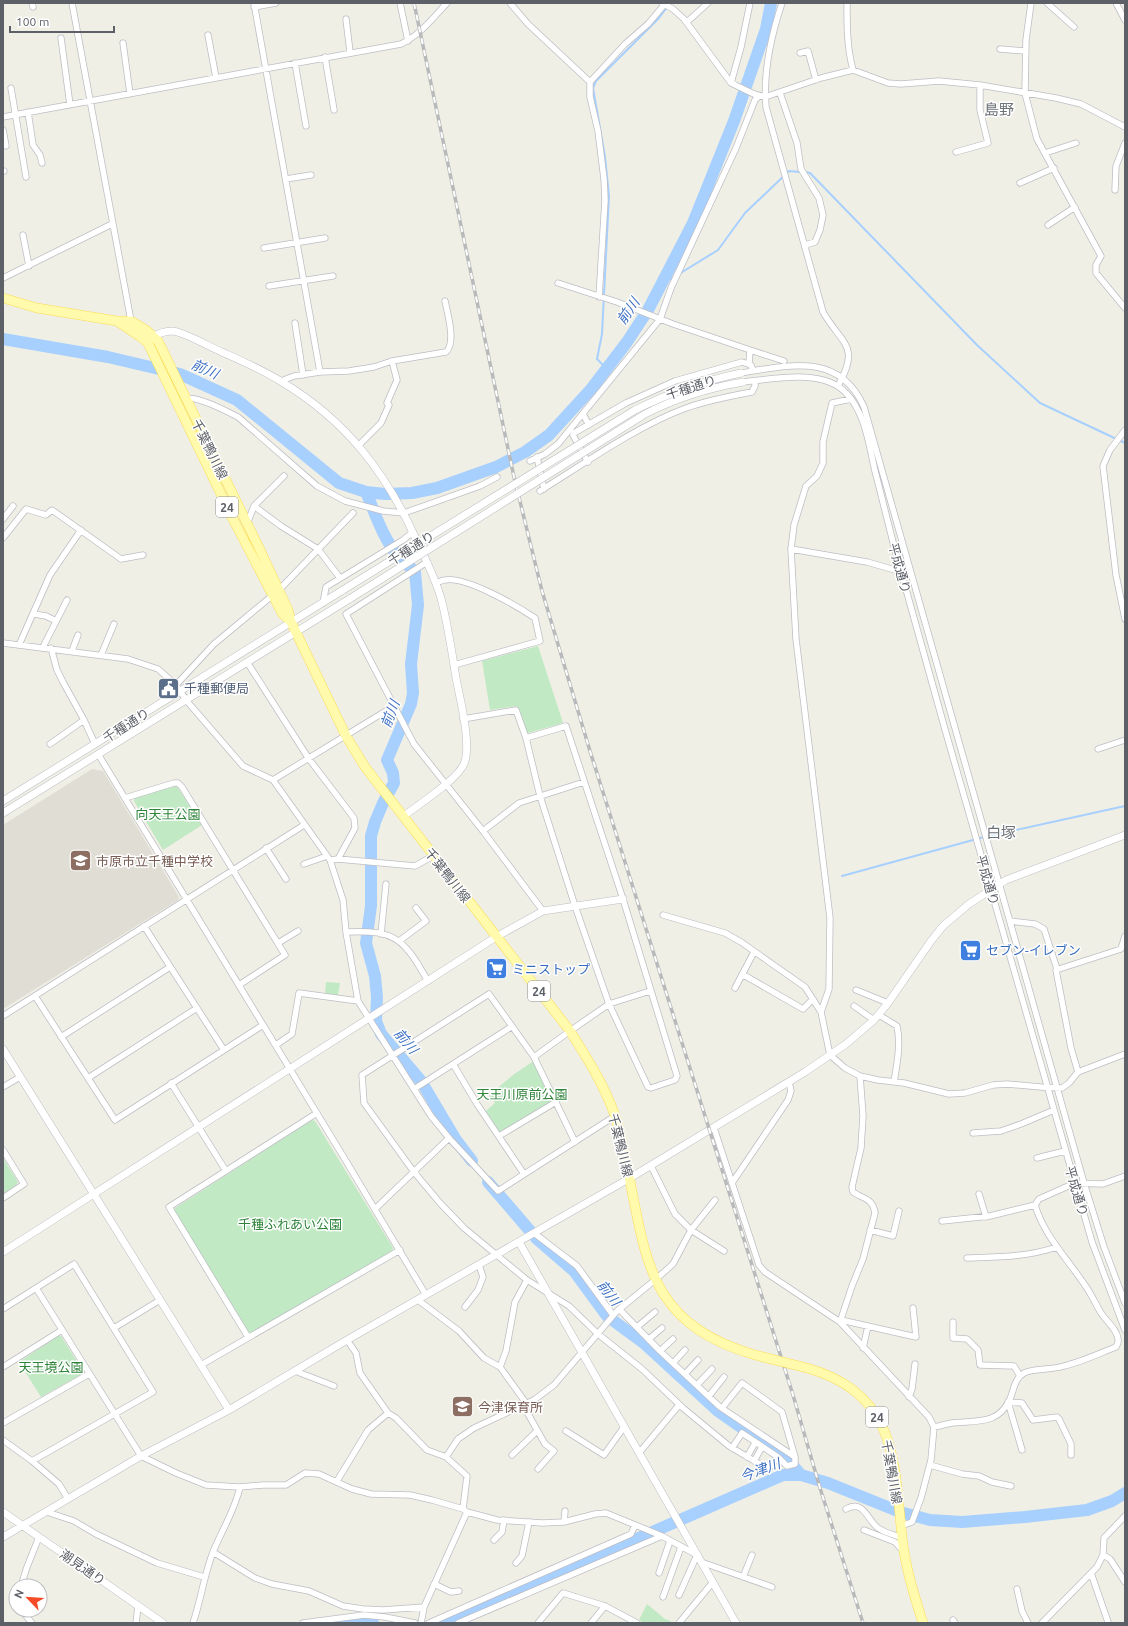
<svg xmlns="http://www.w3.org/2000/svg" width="1128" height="1626" viewBox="0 0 1128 1626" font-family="Ubuntu,'Noto Sans JP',sans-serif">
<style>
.education{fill:#e0ded4}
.green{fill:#c0e9c4}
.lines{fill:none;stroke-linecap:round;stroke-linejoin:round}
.stream{stroke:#a7d0ff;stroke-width:2}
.river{stroke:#a7d0ff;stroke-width:12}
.minor-casing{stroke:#bdbec5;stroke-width:7}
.tertiary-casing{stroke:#bdbec5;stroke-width:8}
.primary-casing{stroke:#fbdc54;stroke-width:10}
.minor{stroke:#fff;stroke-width:5.5}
.tertiary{stroke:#fff;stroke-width:7}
.primary{stroke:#fffaac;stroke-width:9}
.rail-casing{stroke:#b8b9ba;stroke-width:3.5}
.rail{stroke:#fff;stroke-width:2;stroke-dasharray:6;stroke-linecap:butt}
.tertiary-bridge-casing{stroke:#bdbec5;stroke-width:8;stroke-linecap:butt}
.primary-bridge-casing{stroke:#fbdc54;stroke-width:10;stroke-linecap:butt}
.tertiary-bridge{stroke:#fff;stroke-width:7}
.primary-bridge{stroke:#fffaac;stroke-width:9}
.labels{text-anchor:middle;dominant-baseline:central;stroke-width:3;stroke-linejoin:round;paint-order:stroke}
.shield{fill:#fff;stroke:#8e9095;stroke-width:1}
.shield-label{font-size:12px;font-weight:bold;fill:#5d6067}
.street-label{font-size:13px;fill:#5d6067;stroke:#fff}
.service-label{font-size:13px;fill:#4e5e75;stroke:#fff;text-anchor:start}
.park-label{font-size:13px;fill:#2f843a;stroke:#fff}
.education-label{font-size:13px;fill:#785e54;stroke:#fff;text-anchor:start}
.shop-label{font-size:13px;fill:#366cbe;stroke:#fff;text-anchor:start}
.water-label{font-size:14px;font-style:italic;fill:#3e71c3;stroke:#fff}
.quarter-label{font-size:15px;fill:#6e7279;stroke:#fff}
</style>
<rect width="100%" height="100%" fill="#f0efe5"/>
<path class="education" d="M92,769L103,771L179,897L178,900L3,1009V825Z"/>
<path class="green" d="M538,646L563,723L528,733L526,732L517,706L490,710L482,661Z
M176,786L178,788L202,825L163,850L134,801L135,798Z
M326,982L340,983L338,995L325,994Z
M532,1062L534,1063L551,1099L550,1102L502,1132L499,1131L486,1111L495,1103L489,1095L513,1075Z
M312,1120L315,1121L393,1248L392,1252L251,1333L248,1331L174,1211L175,1208Z
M3,1158L18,1182L16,1185L3,1194Z
M58,1336H61L83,1371L82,1374L41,1397L19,1362Z
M647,1604L665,1619L671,1621L669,1623H644L639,1620Z"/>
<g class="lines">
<path class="stream" d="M805,172L810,173L977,345L1040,403L1125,443
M679,274L718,250L745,213L789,171L800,172
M662,284L674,277
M607,369L597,359L602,334L609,196L605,157L593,88L596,81L659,18L670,3
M842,876L984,837L1125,806"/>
<path class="river" d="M3,339L108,357L180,374L237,400L339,483L366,492L385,494L412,493L437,488L496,467L525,452L549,435L592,388L627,342L648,310L693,223L734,121L766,29L771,3
M366,492C375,513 383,539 399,557C404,562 410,567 415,572L418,605L411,664L413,693L411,704L387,760L393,773L394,783L383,803L375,822L371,836V906L366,943L375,976L377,997L376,1021L381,1034L421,1081L456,1140L472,1161
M488,1182L537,1239L574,1271L607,1316L645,1344L718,1411L788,1460L801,1475
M341,1623L363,1621L373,1623
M444,1623L783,1475H801L828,1483L900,1512L930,1520L962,1522L1025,1517L1087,1510L1112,1501L1125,1493"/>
<defs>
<path id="minor" d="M32,3L33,7
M72,3L131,321
M254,3L320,372
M400,3L408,41
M510,3L528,24L590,82
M662,3L673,9L684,19L731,83L754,94L765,97L821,78L853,70L888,83L901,84L939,81L980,85L1056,98L1081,104L1125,127
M782,3C771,36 763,73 766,107L823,312C842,345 861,345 838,386
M847,3C847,26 847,48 853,70
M1031,3L1026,40L1025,93L1034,128L1037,139L1101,256L1096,265V273L1125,308
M1047,3L1074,27
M1116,3L1125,20
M254,7L276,3
M346,19L350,52
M687,22L708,3
M208,35L216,78
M61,38L70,105
M123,43L130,94
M1000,49L1025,51
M800,53L808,51L816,80
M325,57L334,110
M295,63L306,126
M731,83L741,47L750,3
M11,88L26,177
M780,93L797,143L801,169L819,198L823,215L820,230L815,242L805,245
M28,112L33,145L40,155L42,163
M3,117L401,44C420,35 433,18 447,3
M3,130L6,146
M956,152L988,143L980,110V85
M1045,153L1076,143
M3,171H4
M286,179L311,175
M1020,183L1054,168
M1115,190L1116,166L1125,143
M1048,225L1075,207
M23,235L29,266
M264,248L325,238
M3,278L112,224
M558,283L617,302L673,324L750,350L749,364
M269,286L333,276
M599,297L605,200L604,179L598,131L590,97V82L625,44L648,24L664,5
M295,323L303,375
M750,350L784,361
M741,373C789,365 840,352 864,407L1084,1183L1104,1247L1125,1303
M281,381L294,376L320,372L349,371L374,367L392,361L446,352C456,343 448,315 445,301
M743,382C773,379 823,368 846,393C865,412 869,445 875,471C884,505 892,541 902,575C958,778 1016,980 1075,1183L1092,1242L1125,1330
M186,399C196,395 228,412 238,417L317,486L345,501L383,511L404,513L480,486L497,477
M583,414L589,425
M1125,430L1110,450L1103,466L1116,575L1125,619
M359,445L381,423L389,405L387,403L397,380L392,361
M537,457L544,489
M530,461L545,454L558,444L660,319L671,288L736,148L755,100L759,96
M588,462L573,435L574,433L626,403L675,381L742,362L751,365L753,371
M540,491C585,463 637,426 686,408C708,400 730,396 752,392L755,386V381
M254,506L281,526L318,549L340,578
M3,519L13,506
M247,524L254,506L284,476
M3,538L26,509L46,515L52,510L121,559L143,555
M791,549L867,562L902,572
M427,562L346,614L414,744L483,831L543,911
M436,583C439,582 442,580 445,580C466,576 517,606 535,618L540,641L454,665
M279,590L353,513
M323,603L326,587L403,540L413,532
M34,614L46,616L56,621
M3,643L128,659L158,669L176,685L186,700L243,766L273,780L330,860L343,900L346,932L358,1001L431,1116L449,1138L498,1191L615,1116
M19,645L50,575L81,530
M43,647L67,600
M51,648L57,670L63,682L84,720L95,744
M72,651L78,635
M101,655L114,624
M247,662L309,759L354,818L355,828L338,859
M176,685L214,644L273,595
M463,719L516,710L526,738L540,796L575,906L609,1004L648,1087L651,1088L675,1080L677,1076L623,899L566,726L526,738
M50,744L84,720
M1098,749L1125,740
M98,754L346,1161L426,1295
M273,780L394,706
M125,798L174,783H178L182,787L285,955L239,985
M483,831L519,803L584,782
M266,848L286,879
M330,860L338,859L415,866L433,856
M304,864L327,856
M663,915L725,933L741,942L805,987L821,1012L830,1055L845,1068L860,1076L878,1080L904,1083L949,1094L965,1093L993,1085L1007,1084L1041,1087L1062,1088L1069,1083L1078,1072L1125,1054
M1010,921L1035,924L1044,929L1057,969
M144,926L224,1050
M346,932C366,931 391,930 406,948C415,957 421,970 428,981
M381,934L386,884
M399,941L426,921L416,908
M278,943L298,931
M742,974L803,1009L813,999
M735,988L754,952
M856,990L888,1003
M35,996L115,1120L263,1025
M854,1006L874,1020
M821,1012L829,989L830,918L796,639L791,549L794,525L806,486L817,476L823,463V442L832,403L851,399
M879,1015L897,1026C901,1044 897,1064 894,1082
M3,1016L304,825
M61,1037L170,967
M276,1045L292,1034L299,993L358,1001
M534,1057L570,1031L609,1004L650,991
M453,1064L477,1104L524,1174
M1078,1072L1071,1048L1056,970L1121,949L1125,936
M88,1078L197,1008
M171,1083L226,1171
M3,1087L20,1077
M414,1089L511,1027
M714,1128L759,1265L765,1272L840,1322L929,1417L934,1427L931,1460L921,1498L912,1522L901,1526
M973,1133L1001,1131L1021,1124L1054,1110
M499,1136L556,1102
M575,1142L534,1057L489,994L362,1075L364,1103L414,1172L440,1203L464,1228L527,1280L569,1306L598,1334L642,1369L683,1408L729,1446L768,1469L778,1457
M3,1150L24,1184L3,1198
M1037,1158L1065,1151
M651,1166L675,1214L691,1230L724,1251
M732,1183L788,1100L791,1091L789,1082
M979,1194L986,1217
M375,1209L449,1138
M942,1221L990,1216L1035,1205
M870,1230L893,1236L899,1211
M534,1233L577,1266L613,1315
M967,1258C998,1257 1027,1257 1057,1247
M36,1288L141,1456L176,1473L206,1485L240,1487L263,1485H286L305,1473L319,1474L352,1489L371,1494L410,1495L432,1500L463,1509L467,1512L497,1520L543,1523L564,1522L595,1514L606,1513L662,1536L697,1555L679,1595
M418,1300L459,1331L484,1358L500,1367L526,1403
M465,1307L478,1290L483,1277L479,1265
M3,1309L74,1264L153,1392L32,1461
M619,1309L660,1351L720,1407L795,1457
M841,1320L916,1337L913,1308
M840,1322L852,1286L863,1259L875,1213C873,1198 863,1199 853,1192L852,1187L861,1148L863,1116L860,1076
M953,1322V1338L967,1339L978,1350L980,1365L1014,1366L1020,1376
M637,1327L655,1312
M114,1328L160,1300
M248,1337L169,1207L317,1113
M649,1339L662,1328
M347,1340L356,1353L360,1373L388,1413
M863,1348L868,1326
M660,1351L673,1339
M673,1363L685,1350
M201,1365L400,1250
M3,1367L62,1330
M500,1367L506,1351L515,1302L527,1280
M295,1371L334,1386
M685,1374L698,1360
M697,1385L712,1369
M709,1396L724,1377
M909,1397L912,1389L915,1364
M523,1405L545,1444L554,1451L538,1469
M722,1408L742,1383L782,1412L795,1457V1464L787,1466L778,1457L742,1433L732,1448
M3,1423L89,1374
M934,1427C940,1426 946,1424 952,1423C975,1420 998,1426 1010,1399C1014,1390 1014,1379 1024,1373C1034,1368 1053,1370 1064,1366C1081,1362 1098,1354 1116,1347C1117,1345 1119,1342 1118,1339C1117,1329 1106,1321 1101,1313C1095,1303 1090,1291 1082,1281C1065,1256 1044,1235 1035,1205L1039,1199L1075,1183L1103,1184L1125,1176
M566,1431L604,1455L624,1427
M3,1440L32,1461L59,1484L68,1499
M1022,1450L1008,1402L1022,1403L1033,1420L1057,1417L1059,1419L1071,1444V1455
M639,1453L679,1405
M512,1455L537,1431
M446,1457L458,1439L474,1428L534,1400L554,1385L617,1311L655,1280L673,1264L691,1230L715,1200
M747,1457L755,1443
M754,1461L762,1447
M930,1465L962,1474L979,1476L992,1482L1011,1486
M337,1481L368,1430L388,1413L396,1418L427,1450L446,1457L467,1476L463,1509
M846,1509C864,1499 867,1520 878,1528C885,1533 895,1535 902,1538
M47,1512L74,1521L96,1534L157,1563L204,1577
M564,1522L565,1511
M864,1530L895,1542L904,1552
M494,1540L502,1532L504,1520
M213,1552L255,1578L272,1584L309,1591L343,1606L363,1609L383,1610L424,1607
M1103,1555L1110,1559L1125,1582
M701,1562L772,1587
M516,1563L522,1556L529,1522
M659,1573L670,1541
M1091,1573L1108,1622
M743,1577L752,1555
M434,1584L451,1592L459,1591
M21,1586L27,1567L39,1537
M1017,1589L1022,1611L1028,1623
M663,1597L681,1547
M21,1610L32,1623
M953,1620L955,1623
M136,1623L138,1606
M193,1623C201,1600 204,1575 213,1552C222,1530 235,1510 240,1487
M303,1623L364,1615L385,1617L415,1623
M421,1623L424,1607L467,1512
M429,1623L631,1534L635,1525
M458,1623L662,1536
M538,1623L563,1593L605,1606L637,1623
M591,1623L605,1606
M679,1623L713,1582
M1042,1623L1097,1567L1103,1555L1104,1538L1125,1516"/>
<path id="tertiary" d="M150,338C157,334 165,331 172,331C185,332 209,347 222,352C242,361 263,370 282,382C345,420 385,471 415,537C425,558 436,579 442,602C448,627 452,652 456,678C460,699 472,745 464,764C457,780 419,804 404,816
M3,801L343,590
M3,813L351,598
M3,1049L229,1410
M519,1242L736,1623
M3,1252L496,937L543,911L623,899
M3,1512L163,1623
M3,1537L141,1456L229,1410L347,1340L630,1178L805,1072L846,1044L874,1020L888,1003L931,941L943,926L969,904L1006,880L1125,835"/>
<path id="primary" d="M3,298L37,308L117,321H131L146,330L158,341L261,552L288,610L291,622L346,736L365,767L570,1031C587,1058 605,1086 615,1116C619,1127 621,1138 623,1149C647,1249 639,1321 755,1355
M117,321L141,337L148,343L234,521L282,613L290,621
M807,1368C896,1393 894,1459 902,1537C905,1566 914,1595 923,1623"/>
</defs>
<use href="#minor" class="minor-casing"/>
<use href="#tertiary" class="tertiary-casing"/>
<use href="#primary" class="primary-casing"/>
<use href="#minor" class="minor"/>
<use href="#tertiary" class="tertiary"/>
<use href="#primary" class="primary"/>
<defs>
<path id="rail" d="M414,3L514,477L542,591L590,751L793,1395L820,1488L863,1623"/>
</defs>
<use href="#rail" class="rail-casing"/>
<use href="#rail" class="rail"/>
<defs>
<path id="tertiary-bridge" d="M343,590L635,410C669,393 703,381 741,373
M351,598L645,414C676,398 708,388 743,382"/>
<path id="primary-bridge" d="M755,1355L807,1368"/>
</defs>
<use href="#tertiary-bridge" class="tertiary-bridge-casing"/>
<use href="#primary-bridge" class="primary-bridge-casing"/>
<use href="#tertiary-bridge" class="tertiary-bridge"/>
<use href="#primary-bridge" class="primary-bridge"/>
</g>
<defs>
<symbol id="civic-square" viewBox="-11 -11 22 22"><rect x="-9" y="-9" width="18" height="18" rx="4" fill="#5c6f8a" stroke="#fff"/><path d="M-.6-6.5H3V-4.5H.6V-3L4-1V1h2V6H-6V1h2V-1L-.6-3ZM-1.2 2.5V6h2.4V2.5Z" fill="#fff"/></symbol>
<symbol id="school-square" viewBox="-11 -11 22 22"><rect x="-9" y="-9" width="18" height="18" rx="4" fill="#8d6e63" stroke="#fff"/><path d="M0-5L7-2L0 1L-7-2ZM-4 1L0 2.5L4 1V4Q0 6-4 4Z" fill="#fff"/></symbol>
<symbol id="supermarket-square" viewBox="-11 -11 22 22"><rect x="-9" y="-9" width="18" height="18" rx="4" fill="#3f7fe0" stroke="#fff"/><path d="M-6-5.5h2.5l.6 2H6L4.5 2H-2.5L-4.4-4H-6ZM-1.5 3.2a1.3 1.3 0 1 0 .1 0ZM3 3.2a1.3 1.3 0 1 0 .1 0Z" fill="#fff"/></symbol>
</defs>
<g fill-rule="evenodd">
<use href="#civic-square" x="156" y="676" width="25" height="25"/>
<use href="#school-square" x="68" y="848" width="25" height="25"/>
<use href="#supermarket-square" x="958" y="938" width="25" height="25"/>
<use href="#supermarket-square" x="484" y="956" width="25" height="25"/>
<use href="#school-square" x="450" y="1394" width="25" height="25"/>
</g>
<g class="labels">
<g class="shield">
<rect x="216" y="497" width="22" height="20" rx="3"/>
<rect x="528" y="981" width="22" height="20" rx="3"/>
<rect x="866" y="1407" width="22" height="20" rx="3"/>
</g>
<g class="shield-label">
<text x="227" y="507">24</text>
<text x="539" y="991">24</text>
<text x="877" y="1417">24</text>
</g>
<g class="street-label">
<text transform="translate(691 387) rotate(-18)">千種通り</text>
<text transform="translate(210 449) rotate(64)">千葉鴨川線</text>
<text transform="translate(411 548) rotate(-32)">千種通り</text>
<text transform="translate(900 568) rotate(75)">平成通り</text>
<text transform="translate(126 725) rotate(-32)">千種通り</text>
<text transform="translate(448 875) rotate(52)">千葉鴨川線</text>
<text transform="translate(988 880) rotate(74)">平成通り</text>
<text transform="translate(621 1145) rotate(76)">千葉鴨川線</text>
<text transform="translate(1077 1191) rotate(74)">平成通り</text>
<text transform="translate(892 1472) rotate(80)">千葉鴨川線</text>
<text transform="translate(83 1567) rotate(35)">潮見通り</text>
</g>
<g class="service-label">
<text x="184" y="688">千種郵便局</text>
</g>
<g class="park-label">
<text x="168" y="814">向天王公園</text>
<text x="522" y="1094">天王川原前公園</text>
<text x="290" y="1224">千種ふれあい公園</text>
<text x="51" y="1367">天王境公園</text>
</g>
<g class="education-label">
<text x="96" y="861">市原市立千種中学校</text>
<text x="478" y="1407">今津保育所</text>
</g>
<g class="shop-label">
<text x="986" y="950">セブン-イレブン</text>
<text x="512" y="969">ミニストップ</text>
</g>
<g class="water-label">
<text transform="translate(628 311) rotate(-56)">前川</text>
<text transform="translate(205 369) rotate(24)">前川</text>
<text transform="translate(390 714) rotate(-69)">前川</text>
<text transform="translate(406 1041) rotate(50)">前川</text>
<text transform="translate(609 1293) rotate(52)">前川</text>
<text transform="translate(760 1470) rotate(-20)">今津川</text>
</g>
<g class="quarter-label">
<text x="999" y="109">島野</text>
<text x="1001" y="832">白塚</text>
</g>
</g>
<rect width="1128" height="1626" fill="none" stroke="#5d6067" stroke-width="8"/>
<g transform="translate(28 1598) rotate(295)"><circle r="19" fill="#ffffff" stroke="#bebfc2"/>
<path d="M0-3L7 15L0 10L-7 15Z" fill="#f54b27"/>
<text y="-6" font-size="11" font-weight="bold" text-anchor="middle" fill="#5d6067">N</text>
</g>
<path d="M10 26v6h104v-6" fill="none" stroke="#5d6067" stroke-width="2"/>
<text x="16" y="26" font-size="12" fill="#5d6067" stroke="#ffffff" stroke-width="3" paint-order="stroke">100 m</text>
</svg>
